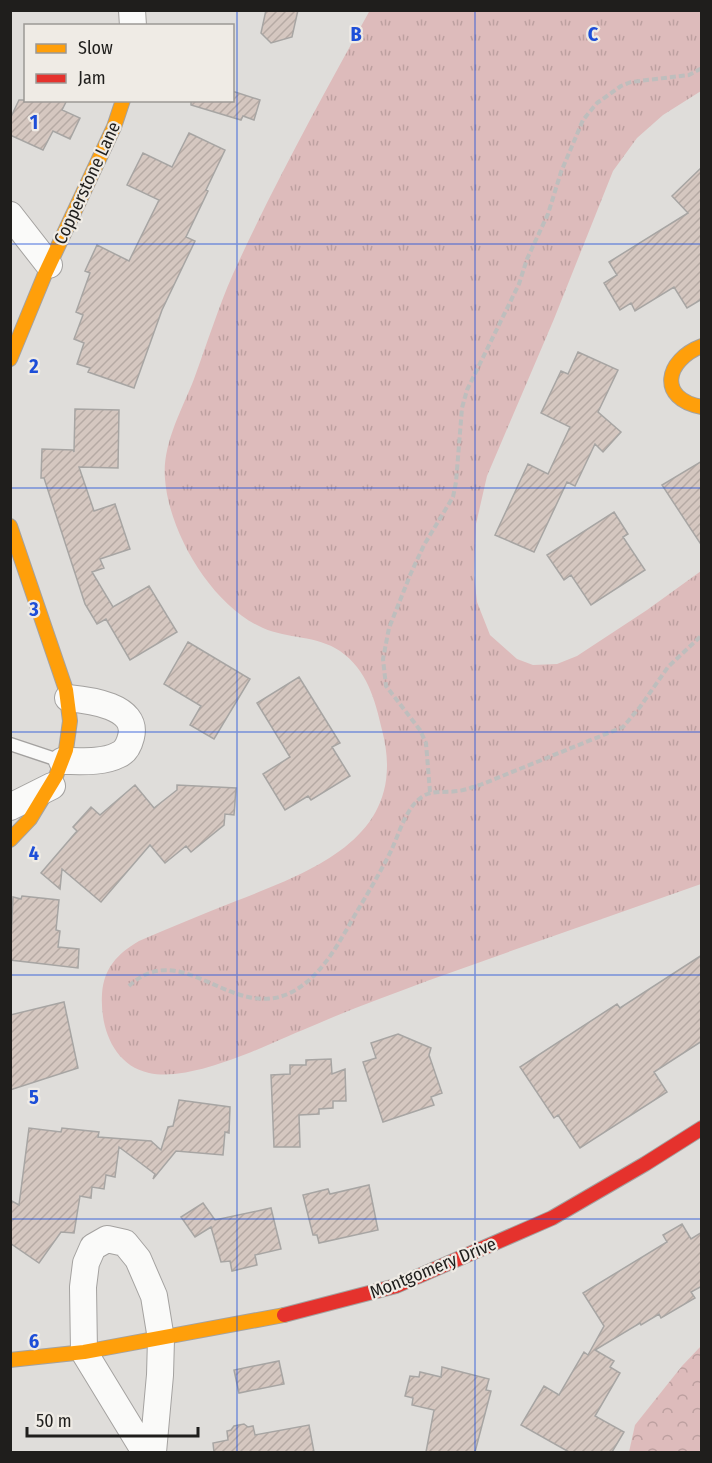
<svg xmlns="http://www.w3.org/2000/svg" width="712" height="1463" viewBox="0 0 712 1463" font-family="'Fira Sans Condensed',sans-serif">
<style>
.grass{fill:url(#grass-tufts)}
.forest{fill:url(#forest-crowns)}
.building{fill:url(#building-hatch);stroke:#a7a5a3;stroke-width:1.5}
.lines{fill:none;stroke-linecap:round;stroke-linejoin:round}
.lane-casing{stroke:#a4a2a0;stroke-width:15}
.street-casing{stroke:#a4a2a0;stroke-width:28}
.slow-casing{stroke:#a4a2a0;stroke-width:16}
.jam-casing{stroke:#a4a2a0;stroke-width:16}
.path{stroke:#bebebd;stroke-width:4;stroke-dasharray:6 3;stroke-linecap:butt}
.lane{stroke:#fafaf9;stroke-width:12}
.street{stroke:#fafaf9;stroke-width:26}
.slow{stroke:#ff9f0a;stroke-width:14}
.jam{stroke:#e5322d;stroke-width:14}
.grid{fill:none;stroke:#1d4ed8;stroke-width:1.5;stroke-opacity:0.55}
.labels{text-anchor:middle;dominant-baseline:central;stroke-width:4.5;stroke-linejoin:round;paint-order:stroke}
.street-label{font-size:18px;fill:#1f1e1c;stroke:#efebe5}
.grid-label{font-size:20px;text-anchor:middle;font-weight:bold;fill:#1d4ed8;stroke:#efebe5;stroke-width:4.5;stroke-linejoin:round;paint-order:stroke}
</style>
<defs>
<pattern id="grass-tufts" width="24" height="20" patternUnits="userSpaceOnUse" patternTransform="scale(1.5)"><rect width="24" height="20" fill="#dbb"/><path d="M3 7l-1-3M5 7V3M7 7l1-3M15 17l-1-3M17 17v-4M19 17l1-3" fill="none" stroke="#bda0a0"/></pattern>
<pattern id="forest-crowns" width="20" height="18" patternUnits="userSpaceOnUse" patternTransform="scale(1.5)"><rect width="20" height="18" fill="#dbb"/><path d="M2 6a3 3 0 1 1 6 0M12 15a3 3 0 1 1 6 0" fill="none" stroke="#bda0a0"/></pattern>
<pattern id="building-hatch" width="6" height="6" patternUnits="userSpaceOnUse" patternTransform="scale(1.5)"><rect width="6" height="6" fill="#d5c7c0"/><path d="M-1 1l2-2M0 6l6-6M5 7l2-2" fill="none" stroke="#b6aaa4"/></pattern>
</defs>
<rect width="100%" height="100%" fill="#dfddda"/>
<path class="grass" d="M370,10L701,11V91L663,115L637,138L613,171L554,319L487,476L476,524L474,575L477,602L490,635L517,659L533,665L557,664L577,656L647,610L701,571V884C610,916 519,948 427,981C391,995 353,1008 317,1024C274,1041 195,1083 149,1073C113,1065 100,1027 102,994C104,968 117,954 139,941C171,927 203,914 236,901C315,870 410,836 382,730C375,699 367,670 340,651C316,635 288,639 263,628C212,606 169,533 165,479C162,444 182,410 194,379C207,344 218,308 233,274C274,184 322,97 370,10Z"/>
<path class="forest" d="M701,1346V1452H629L635,1425L682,1366Z"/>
<path class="building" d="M266,10H298L292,37L271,43L261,33Z
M232,91L260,100L254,120L243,116L241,120L191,105V100H232Z
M19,100H67L62,110L80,118L70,139L53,131L43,150L10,135V119Z
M189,133L225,150L206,190L208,191L186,237L195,241L162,310L134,388L88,372L90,368L77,364L84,343L74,339L83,315L76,312L90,273L85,271L97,245L129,261L159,200L127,185L143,153L172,167Z
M702,167V299L687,308L674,287L635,311L631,303L620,310L604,283L617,275L609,262L688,213L672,196Z
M578,352L618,370L598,412L621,432L603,452L595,444L575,486L567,482L534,552L495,535L528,464L548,474L570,427L541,413L561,371L568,374Z
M75,409L119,410L118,468L79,467L94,511L115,504L130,549L100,559L104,568L92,572L113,607L149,586L177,632L130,660L106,619L97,624L85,604L44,478H41L42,449L73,450L74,452Z
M702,461V546L662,485Z
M614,512L628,534L623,537L645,570L591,605L571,575L564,580L547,555Z
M188,642L250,679L214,739L190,725L201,706L164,684Z
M299,677L340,743L332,747L350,776L311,800L308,796L285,810L263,774L290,757L257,703Z
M135,785L154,808L177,790V785L236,788L234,815L225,814L224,825L191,852L186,846L165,863L150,845L101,902L62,869L60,889L41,873L77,831L73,827L91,807L100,815Z
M22,896L59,900L56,930L60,931L58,947L79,949L78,968L10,960L13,897L21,899Z
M702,955V1041L654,1072L667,1092L580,1148L558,1115L554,1118L520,1067L617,1004L620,1008Z
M64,1002L78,1068L10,1090V1015Z
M398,1034L431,1048L429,1055L442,1093L431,1097L434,1105L383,1122L363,1062L376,1058L371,1043Z
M331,1059L332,1074L345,1069L346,1101H333V1108L319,1109V1114L299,1115L300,1147H274L271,1075L290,1074V1065H306V1060Z
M179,1100L230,1107L229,1133L225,1132L223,1155L176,1151L153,1179L155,1174L119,1147L115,1177L106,1175L104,1189L92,1187L91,1198L80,1196L74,1233L61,1232L39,1263L10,1243V1200L19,1205L29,1128L61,1132L62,1128L99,1132L98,1137L151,1141L161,1150L168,1127L173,1126Z
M369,1185L378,1230L319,1243L317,1235H313L303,1195L328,1189L330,1194Z
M203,1203L215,1220L271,1208L281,1249L255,1255L257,1265L232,1271L230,1261L221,1262L211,1227L195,1237L181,1217Z
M682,1224L691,1239L702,1232V1286L691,1292L695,1298L661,1318L659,1314L641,1325L640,1323L595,1350L614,1361L610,1367L620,1373L595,1416L624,1432L612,1452H569L521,1425L544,1386L559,1395L584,1352L588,1355L604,1326L583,1293L667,1242L663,1235Z
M279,1361L284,1384L239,1393L234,1370Z
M442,1367L489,1379L486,1390L491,1391L475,1452H426L434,1410L412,1405L413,1398L405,1396L410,1376L419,1377L420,1372L441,1377Z
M244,1424L248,1427L253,1426L255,1435L309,1425L314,1452H214L213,1443L228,1440L227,1431L231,1430L234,1426Z"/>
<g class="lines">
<defs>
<path id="lane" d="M10,744L61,761"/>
<path id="street" d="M132,10L133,26
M10,215L49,265
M62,761C79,761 103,763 118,755C126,752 129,745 131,737C139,706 89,700 68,698
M10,807L52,786
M145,1452L84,1352L83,1287L86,1263L93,1247L107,1239L125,1243L138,1259L154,1296L161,1339L160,1375L153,1452"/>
<path id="slow" d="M702,346C665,360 657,399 702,407
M10,359L45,274L114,127L123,100
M10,526L66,690L70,721L66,750L56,776L30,819L10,840
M10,1360L84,1352L284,1315"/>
<path id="jam" d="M284,1315L396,1286L552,1218L645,1164L702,1128"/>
</defs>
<use href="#lane" class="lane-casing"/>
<use href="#street" class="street-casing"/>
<use href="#slow" class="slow-casing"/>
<use href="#jam" class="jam-casing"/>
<path class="path" d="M430,792L426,743L420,730L386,686L383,659L389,628L411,573L424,545L453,497L456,482L462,408L467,390L519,284L527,259L548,214L561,172L583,120L597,103L621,86L631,82L689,75L702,68
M129,986C182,936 232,1023 292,992C326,974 343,934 362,903C372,886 382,869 391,851C399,834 406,807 423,796C433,790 446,793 458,791C466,790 473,787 480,785L623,727L640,707L668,667L702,635"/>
<use href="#lane" class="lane"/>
<use href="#street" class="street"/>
<use href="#slow" class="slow"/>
<use href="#jam" class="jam"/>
</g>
<path class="grid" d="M237,10V1452M475,10V1452M10,244H702M10,488H702M10,732H702M10,975H702M10,1219H702"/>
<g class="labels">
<g class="street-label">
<text transform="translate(87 183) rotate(-65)">Copperstone Lane</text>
<text transform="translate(433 1268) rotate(-22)">Montgomery Drive</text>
</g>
</g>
<g class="grid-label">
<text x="356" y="41">B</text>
<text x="593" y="41">C</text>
<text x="34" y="129">1</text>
<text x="34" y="373">2</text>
<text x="34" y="616">3</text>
<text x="34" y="860">4</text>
<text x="34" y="1104">5</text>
<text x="34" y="1348">6</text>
</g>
<rect width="712" height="1463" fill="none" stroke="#1f1e1c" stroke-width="24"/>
<rect x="24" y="24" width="210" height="78" fill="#efebe5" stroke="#9c9995" stroke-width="1.5"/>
<rect x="36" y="44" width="30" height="9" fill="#ff9f0a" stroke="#9c9995" stroke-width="1.5"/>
<text x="78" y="54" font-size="18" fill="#1f1e1c">Slow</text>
<rect x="36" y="74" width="30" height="9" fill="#e5322d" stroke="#9c9995" stroke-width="1.5"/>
<text x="78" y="84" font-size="18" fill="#1f1e1c">Jam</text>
<path d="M27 1427v9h171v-9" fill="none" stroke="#1f1e1c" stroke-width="3"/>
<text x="36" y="1427" font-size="18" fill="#1f1e1c" stroke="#efebe5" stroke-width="4.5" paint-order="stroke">50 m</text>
</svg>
